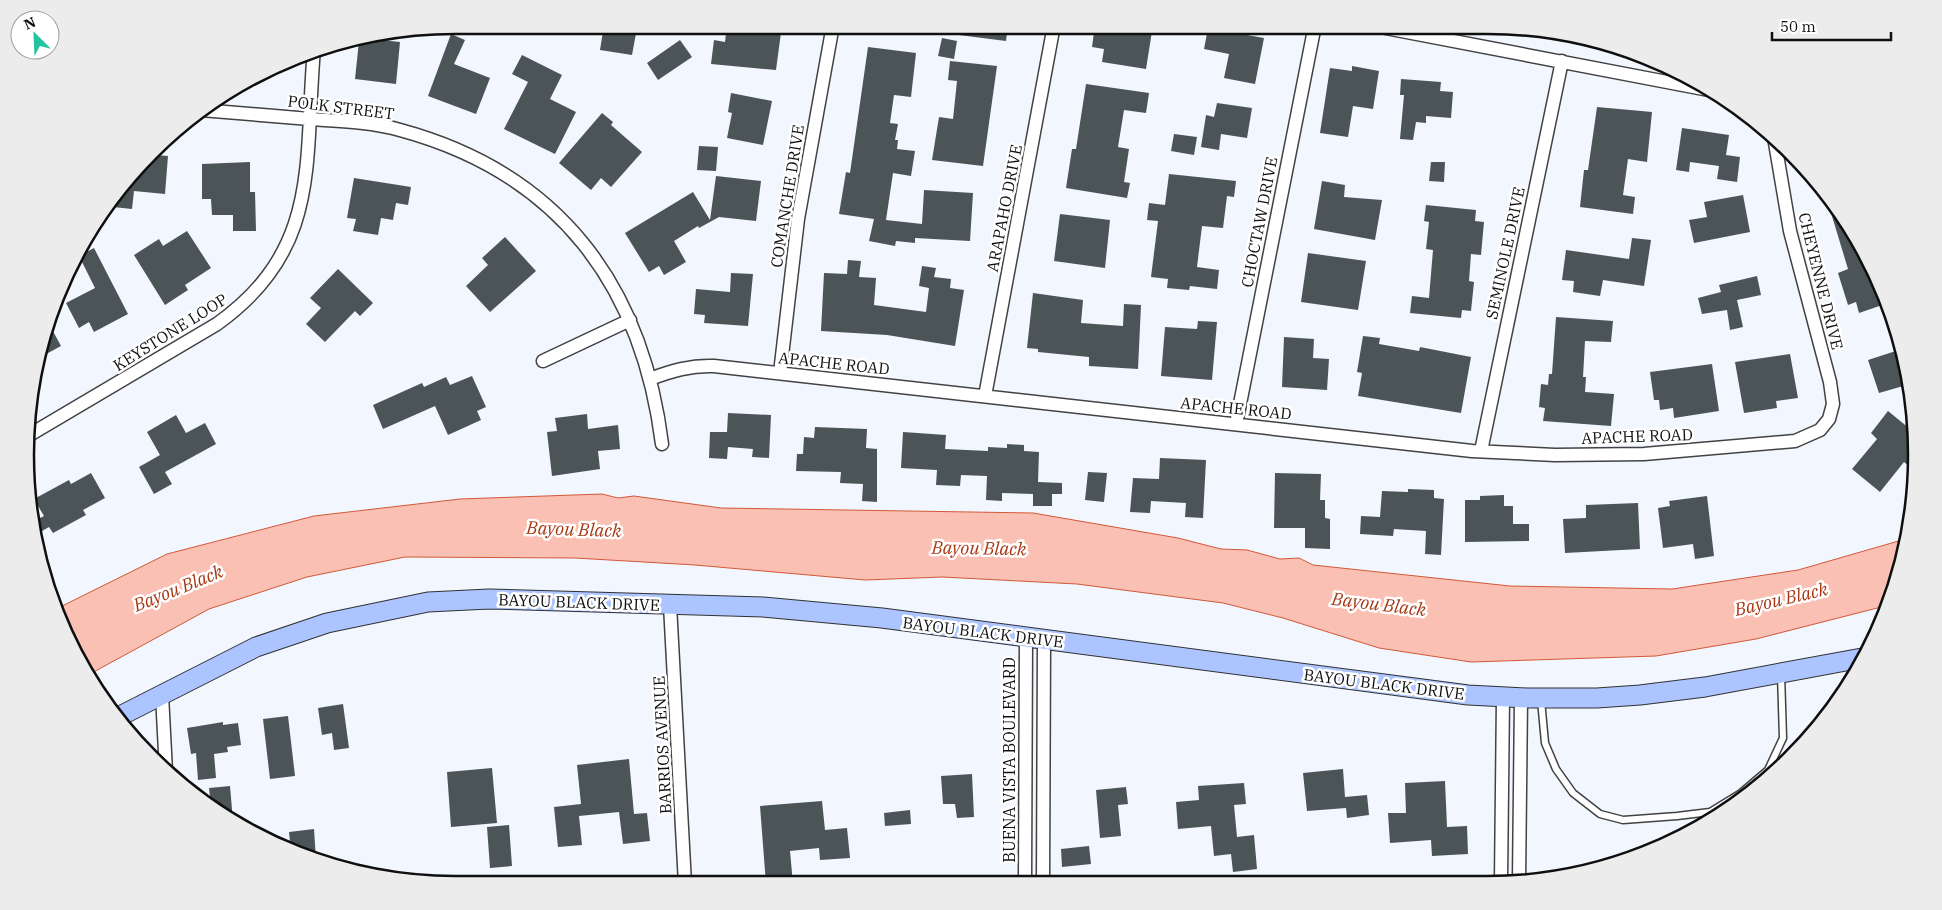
<svg xmlns="http://www.w3.org/2000/svg" width="1942" height="910" viewBox="0 0 1942 910" font-family="'IBM Plex Serif',serif">
<style>
.water{fill:#f9c0b3;stroke:#d35837}
.building{fill:#4b5558}
.lines{fill:none;stroke-linecap:round;stroke-linejoin:round}
.lane-casing{stroke:#424242;stroke-width:9}
.street-casing{stroke:#424242;stroke-width:15}
.secondary-casing{stroke:#313131;stroke-width:21}
.lane{stroke:#fff;stroke-width:6}
.street{stroke:#fff;stroke-width:12}
.secondary{stroke:#acc4ff;stroke-width:19}
.labels{text-anchor:middle;dominant-baseline:central;stroke-width:5;stroke-linejoin:round;paint-order:stroke}
.street-label{font-size:16px;fill:#0f0f0f;stroke:#fff}
.water-label{font-size:18px;font-style:italic;fill:#a73712;stroke:#fff}
.rim{fill:none;stroke:#0f0f0f;stroke-width:2.5}
</style>
<rect width="100%" height="100%" fill="#f1f6ff"/>
<path class="water" d="M602,494L618,498L634,496L721,508L1033,513L1178,538L1221,549L1247,550L1280,559L1299,558L1313,565L1510,586L1672,589L1798,570L1909,538L1889,605L1756,639L1656,656L1471,662L1379,648L1283,618L1223,603L1077,584L942,577L865,580L695,565L575,558L405,557L307,577L209,609L90,674L69,645L58,608L167,554L314,516L460,499Z"/>
<path class="building" d="M604,25L637,28L632,55L600,50Z
M727,25H782L776,70L711,64L714,40L725,42Z
M944,25H1008L1006,41L943,33Z
M1095,25H1153L1146,69L1102,62L1104,49L1092,47Z
M1208,28L1264,38L1255,84L1224,78L1229,54L1204,49Z
M451,34L465,40L454,64L490,78L476,114L428,96Z
M942,38L957,41L954,59L938,56Z
M372,39L400,42L396,84L355,79L359,41Z
M680,40L692,57L658,80L647,63Z
M868,47L916,53L911,97L894,95L890,123L898,124L895,140H898L897,149L915,151L911,176L893,173L886,220L922,224L924,190L973,193L970,241L915,238V243L896,241L895,246L869,241L874,219L839,214L846,172L850,173Z
M522,55L562,75L550,99L576,112L555,154L504,129L528,82L512,74Z
M950,61L997,66L983,166L932,160L939,117L953,119L957,81L948,80Z
M1352,66L1379,71L1373,109L1353,106L1348,137L1320,133L1330,68L1352,71Z
M1401,79L1441,82L1440,91L1453,92L1451,118L1426,116V123L1416,122L1413,140L1400,139L1404,95H1400Z
M1086,84L1149,93L1146,113L1124,110L1118,147L1129,149L1124,182L1130,183L1127,198L1066,188L1072,149H1076Z
M731,93L772,101L763,145L727,138L732,113L728,112Z
M1217,103L1252,108L1247,138L1221,134L1219,150L1201,147L1206,115L1214,117Z
M1597,107L1652,112L1647,162L1628,159L1623,195L1635,197L1633,214L1580,207L1584,170H1588Z
M602,113L613,122L611,125L642,152L611,187L601,178L591,190L559,163Z
M1682,128L1729,135L1726,155L1740,157L1737,182L1717,179L1719,166L1690,162L1689,172L1676,170Z
M1174,134L1197,137L1194,155L1171,151Z
M699,146L718,147L716,171L697,170Z
M155,155L168,156L165,194L134,191L132,209L113,207L114,198Z
M250,162V192H255L256,231H233V215H212L211,199H202V164Z
M1431,162H1445L1444,182L1429,181Z
M1169,174L1236,181L1234,197L1227,196L1223,228L1202,226L1197,267L1219,270L1217,289L1190,286L1189,290L1167,288L1168,279L1151,277L1158,221L1147,220L1149,203L1165,205Z
M716,176L761,181L756,221L719,217L699,228L698,226L674,241L686,262L664,275L659,266L649,272L625,233L693,192L710,220Z
M354,178L411,187L408,205L396,203L393,220L381,218L378,235L353,231L356,219L347,218Z
M1322,181L1345,185L1344,197L1382,200L1375,240L1314,229Z
M1825,193L1845,216L1884,291L1888,303L1859,313L1856,302L1848,305L1838,273L1848,269Z
M1743,195L1750,232L1694,243L1689,220L1707,217L1704,202Z
M1426,205L1476,210L1475,221L1484,222L1481,255L1471,254L1469,281L1474,282L1471,311L1462,310L1461,318L1410,313L1412,296L1429,298L1433,250L1426,249L1429,222L1424,221Z
M1060,214L1110,220L1105,268L1054,261Z
M187,231L211,268L185,285L188,290L165,305L134,255L159,239L163,246Z
M505,237L536,271L490,312L466,286L488,265L482,258Z
M1632,238L1651,240L1644,286L1603,280L1600,296L1573,292L1574,281L1562,280L1566,250L1629,259Z
M94,248L128,314L94,332L89,322L79,328L66,303L95,288L79,256Z
M1308,253L1366,261L1358,310L1301,302Z
M848,260L861,261L859,277L876,278L874,305L926,312L929,288L919,286L922,266L936,268L934,277L951,279L950,288L964,290L955,346L887,335L821,331L824,273L847,274Z
M338,269L373,303L360,316L355,311L325,342L306,324L321,308L310,298Z
M731,273L753,274L748,326L704,323L705,315L694,314L696,289L730,292Z
M1757,276L1761,295L1737,300L1743,327L1730,330L1727,310L1702,314L1698,298L1721,292L1719,285Z
M1033,293L1083,300L1081,323L1123,326L1124,304L1141,305L1138,369L1089,366V357L1038,352V349L1027,348Z
M1556,317L1613,321L1611,342L1585,341L1583,377H1586L1585,392L1614,394L1611,426L1543,421L1545,408L1539,407L1541,384L1548,385L1549,374H1552Z
M1198,321L1217,322L1212,380L1161,376L1165,327L1197,329Z
M48,322L61,346L37,359L43,340Z
M1363,336L1380,338L1379,344L1419,351L1420,347L1471,357L1461,413L1358,396L1362,373L1357,372Z
M1284,337L1314,339L1313,358L1329,359L1327,390L1282,387Z
M1902,349L1910,384L1879,393L1868,360Z
M1790,354L1798,398L1776,401L1777,408L1744,413L1735,362Z
M1712,364L1719,411L1674,418L1673,408L1660,410L1659,400H1654L1650,372Z
M472,376L486,407L477,411L481,420L448,435L435,406L383,429L373,405L422,383L424,387L446,377L450,385Z
M1888,411L1915,433L1917,455L1915,471L1904,462L1880,492L1852,469L1877,439L1871,433Z
M728,413L771,415L769,458L752,457L753,449L728,447L727,459L709,458L710,432H727Z
M587,414L588,429L618,425L620,449L598,451L600,469L552,476L547,432L557,431L555,418Z
M176,415L186,433L205,423L216,444L165,472L172,484L154,494L139,467L160,455L147,432Z
M815,427L867,429L866,448L877,449V502L862,501L863,484L840,483L841,472L796,471L797,454H803L804,437L814,438Z
M903,432L946,435L945,449L988,451V447L1007,448V444L1024,445V451L1039,452L1038,482L1062,483V494H1052V506H1033V494L1002,493V501L986,500L987,476L961,475L960,486L936,485L937,470L901,468Z
M1160,458L1206,460L1203,518L1185,517L1186,503L1151,501L1150,513L1130,512L1133,478L1159,479Z
M1088,472L1107,473L1104,502L1085,500Z
M91,473L105,498L83,510L86,515L53,533L49,527L42,531L36,520L44,516L34,499L69,480L71,484Z
M1275,473L1321,474L1320,500H1325V518L1330,519V549L1305,548V528H1274Z
M1408,489L1434,490V498L1444,499L1441,555L1425,554L1426,531L1394,529L1393,536L1360,534L1361,516L1380,517L1382,491L1408,492Z
M1504,495V506H1513V524H1529V541L1465,542V500H1480V496Z
M1707,496L1714,556L1695,559L1693,544L1663,548L1658,508L1670,506L1669,501Z
M1638,503L1640,549L1565,553L1563,519L1586,518V505Z
M343,704L349,748L334,750L332,733L322,735L318,708Z
M288,716L295,776L270,779L263,719Z
M223,722V725L238,723L241,745L227,747L228,752L214,754L216,778L198,780L196,753L191,754L187,728Z
M629,759L634,814L647,813L650,841L623,844L619,812L579,816L582,845L558,847L554,807L581,804L577,765Z
M492,768L497,823L451,827L447,772Z
M1343,769L1345,797L1367,795L1369,815L1347,818L1346,808L1307,811L1303,773Z
M972,774L974,817L957,818L955,804H943L941,776Z
M1445,781L1447,827L1467,826L1468,854L1432,856L1431,840L1390,843L1388,813H1406L1405,783Z
M1244,783L1246,804L1234,805L1237,837L1254,835L1257,869L1233,872L1231,854L1214,856L1211,826L1178,829L1176,802L1199,800L1198,786Z
M230,786L233,821L211,808L209,788Z
M1126,787L1128,804L1118,805L1121,836L1100,838L1096,790Z
M822,801L825,830L847,828L850,858L820,860L819,848L790,851L793,884H766L760,806Z
M910,810L911,824L885,826L884,813Z
M509,825L512,866L490,868L487,827Z
M314,829L316,860L291,852L289,832Z
M1089,846L1091,864L1062,867L1061,849Z"/>
<g class="lines">
<defs>
<path id="lane" d="M1541,700L1545,743L1556,769L1573,793L1600,814L1623,820L1677,816L1710,812L1741,793L1768,770L1783,738L1781,674"/>
<path id="street" d="M1370,25L1714,91
M201,110C238,113 274,116 310,119C341,121 371,122 400,130C559,173 642,285 662,444
M543,361L630,320
M780,373L798,219L833,25
M650,379C671,371 691,365 714,366L1472,451L1555,455L1644,454L1795,441L1820,430L1829,419L1833,404L1830,382L1790,231L1774,137
M985,396L1054,25
M1236,424L1315,25
M31,434L217,324C322,249 304,162 314,49
M1481,451L1562,61
M670,605L685,884
M162,695L166,771
M1501,881L1503,697
M1519,881L1521,698
M1025,883L1026,637
M1043,883L1044,640"/>
<path id="secondary" d="M120,716L256,647L327,623L428,602L489,599L763,607L882,618L1468,695L1527,698H1597L1640,695L1705,687L1862,658"/>
</defs>
<use href="#lane" class="lane-casing"/>
<use href="#street" class="street-casing"/>
<use href="#secondary" class="secondary-casing"/>
<use href="#lane" class="lane"/>
<use href="#street" class="street"/>
<use href="#secondary" class="secondary"/>
</g>
<g class="labels">
<g class="street-label">
<text transform="translate(341 107) rotate(7)">POLK STREET</text>
<text transform="translate(787 196) rotate(-81)">COMANCHE DRIVE</text>
<text transform="translate(1004 208) rotate(-79)">ARAPAHO DRIVE</text>
<text transform="translate(1259 222) rotate(-79)">CHOCTAW DRIVE</text>
<text transform="translate(1505 253) rotate(-78)">SEMINOLE DRIVE</text>
<text transform="translate(1821 281) rotate(76)">CHEYENNE DRIVE</text>
<text transform="translate(170 332) rotate(-32)">KEYSTONE LOOP</text>
<text transform="translate(834 363) rotate(6)">APACHE ROAD</text>
<text transform="translate(1236 408) rotate(6)">APACHE ROAD</text>
<text transform="translate(1637 436) rotate(-2)">APACHE ROAD</text>
<text transform="translate(579 602) rotate(2)">BAYOU BLACK DRIVE</text>
<text transform="translate(983 632) rotate(7)">BAYOU BLACK DRIVE</text>
<text transform="translate(1384 684) rotate(7)">BAYOU BLACK DRIVE</text>
<text transform="translate(662 745) rotate(-93)">BARRIOS AVENUE</text>
<text transform="translate(1009 760) rotate(-90)">BUENA VISTA BOULEVARD</text>
</g>
<g class="water-label">
<text transform="translate(574 529) rotate(2)">Bayou Black</text>
<text transform="translate(979 548) rotate(1)">Bayou Black</text>
<text transform="translate(178 588) rotate(-22)">Bayou Black</text>
<text transform="translate(1781 599) rotate(-13)">Bayou Black</text>
<text transform="translate(1379 604) rotate(7)">Bayou Black</text>
</g>
</g>
<path d="M0 0H1942V910H0ZM455 34H1487A421 421 0 0 1 1908 455V455A421 421 0 0 1 1487 876H455A421 421 0 0 1 34 455V455A421 421 0 0 1 455 34Z" fill="#ececec" fill-rule="evenodd"/>
<path class="rim" d="M455 34H1487A421 421 0 0 1 1908 455V455A421 421 0 0 1 1487 876H455A421 421 0 0 1 34 455V455A421 421 0 0 1 455 34Z"/>
<g transform="translate(35 35) rotate(336)"><circle r="24" fill="#ffffff" stroke="#9f9f9f"/>
<path d="M0-4L9 19L0 12L-9 19Z" fill="#20c59f"/>
<text y="-8" font-size="14" font-weight="bold" text-anchor="middle" fill="#0f0f0f">N</text>
</g>
<path d="M1772 32v8h119v-8" fill="none" stroke="#0f0f0f" stroke-width="2.5"/>
<text x="1780" y="32" font-size="15" fill="#0f0f0f" stroke="#ffffff" stroke-width="4" paint-order="stroke">50 m</text>
</svg>
